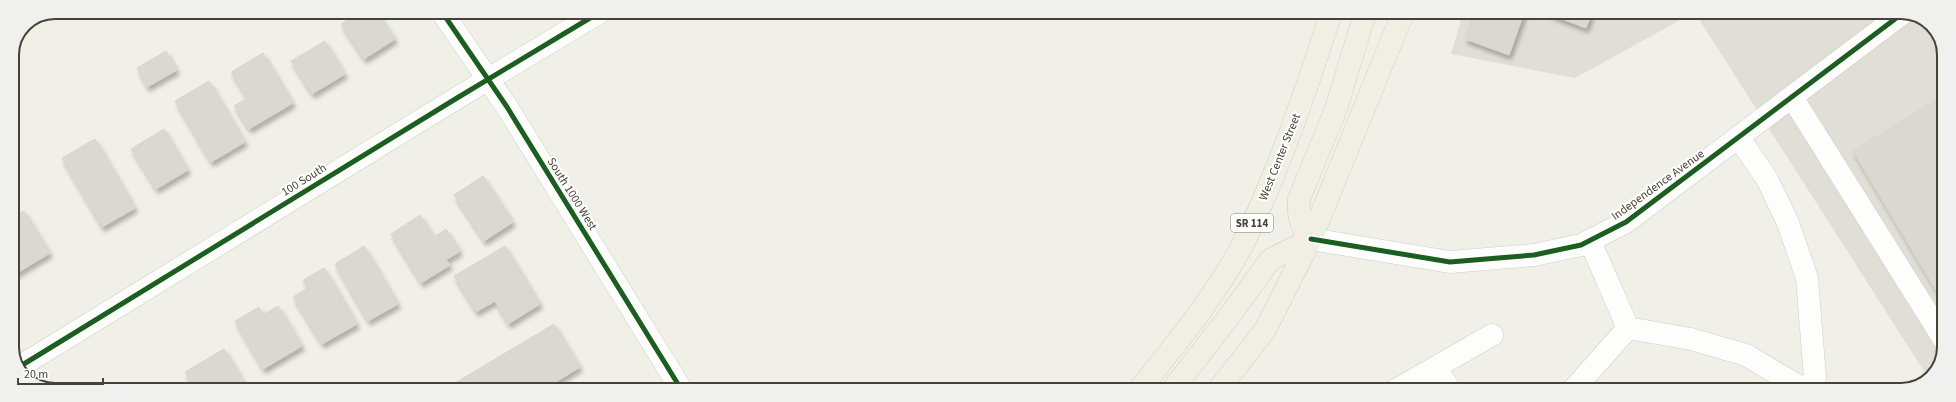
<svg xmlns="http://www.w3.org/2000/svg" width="1956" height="402" viewBox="0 0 1956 402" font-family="'Source Sans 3',sans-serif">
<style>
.industrial{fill:#e0ded6}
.building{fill:#dad8d0;stroke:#d8d6ce;filter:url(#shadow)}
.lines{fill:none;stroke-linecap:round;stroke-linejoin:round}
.minor-casing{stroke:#cecdc6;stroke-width:23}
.major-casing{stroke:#d4ceb4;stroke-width:23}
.minor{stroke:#fdfdfc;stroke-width:22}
.major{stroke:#f1efe3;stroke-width:22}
.cycleway-casing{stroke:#fff;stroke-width:8}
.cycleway{stroke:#1b5e20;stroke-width:5}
.labels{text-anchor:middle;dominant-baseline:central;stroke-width:4;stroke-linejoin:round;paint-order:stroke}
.shield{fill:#fff;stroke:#7e7b71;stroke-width:1}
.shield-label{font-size:11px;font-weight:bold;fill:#474234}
.street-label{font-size:12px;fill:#474234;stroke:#fff}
.rim{fill:none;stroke:#474234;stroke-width:2}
</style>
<defs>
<filter id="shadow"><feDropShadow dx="2.5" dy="4.5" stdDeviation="2" flood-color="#0004"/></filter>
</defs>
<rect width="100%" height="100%" fill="#f0efe8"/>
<path class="industrial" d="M1463,13H1693L1575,78L1451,54Z
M1695,13H1909L1933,27L1944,50L1943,355L1929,379Z"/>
<path class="building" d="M360,12H377L395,39L364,59L341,24Z
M1474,13H1524L1509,55L1465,39Z
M1550,13H1592L1586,28L1549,14Z
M325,41L345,74L312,94L291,61Z
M166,51L177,70L147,87L137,68Z
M263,53L293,103L249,129L234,106L247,98L231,72Z
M209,81L245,142L211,162L175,101Z
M1944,95L1943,302L1853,151Z
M164,129L188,170L156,189L131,149Z
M95,139L135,208L102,227L62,158Z
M483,176L513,222L484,241L454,195Z
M24,211L50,253L12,276V218Z
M420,215L434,237L446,229L460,251L446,260L450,265L421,283L391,234Z
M364,246L398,304L368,321L335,264Z
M505,246L540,304L508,324L495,301L476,312L454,276Z
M324,268L357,324L322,344L293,297L308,288L303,280Z
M278,306L302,346L263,369L235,321L259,307L263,315Z
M554,324L580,367L544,389H445Z
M224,349L246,386L241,389H195L185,372Z"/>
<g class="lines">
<defs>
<path id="minor" d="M442,12L507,107L681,389
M1792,97L1943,338
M1739,138L1767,179L1788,223L1807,278L1815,378L1805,390
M1311,239L1450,262L1534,255L1581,245L1626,222L1903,13
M1628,328L1691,339L1746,355L1805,390
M19,367L457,98L600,12
M1436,368L1450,390
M1396,390L1492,335
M1573,390L1628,328L1590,241"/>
<path id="major" d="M1311,239C1300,226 1298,216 1299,199L1336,109L1365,13
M1139,390C1175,345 1218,293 1244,242C1280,168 1306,90 1331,13
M1172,390L1228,318L1270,260L1311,239
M1218,390L1265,330L1311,239L1403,13"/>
</defs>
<use href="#minor" class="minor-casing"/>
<use href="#major" class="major-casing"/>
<use href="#minor" class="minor"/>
<use href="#major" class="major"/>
<defs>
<path id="cycleway" d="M442,12L507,107L681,389
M1311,239L1450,262L1534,255L1581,245L1626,222L1903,13
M19,367L457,98L600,12"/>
</defs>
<use href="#cycleway" class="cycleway-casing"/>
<use href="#cycleway" class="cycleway"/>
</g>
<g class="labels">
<rect class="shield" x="1231" y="214" width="42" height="18" rx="3"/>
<g class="shield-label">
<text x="1252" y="223">SR 114</text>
</g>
<g class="street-label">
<text transform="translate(1280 157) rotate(-68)">West Center Street</text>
<text transform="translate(304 180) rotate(-32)">100 South</text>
<text transform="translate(1658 185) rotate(-36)">Independence Avenue</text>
<text transform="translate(572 194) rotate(58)">South 1000 West</text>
</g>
</g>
<path d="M0 0H1956V402H0ZM55 19H1901A36 36 0 0 1 1937 55V347A36 36 0 0 1 1901 383H55A36 36 0 0 1 19 347V55A36 36 0 0 1 55 19Z" fill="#f0f0ef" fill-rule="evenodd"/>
<path class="rim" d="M55 19H1901A36 36 0 0 1 1937 55V347A36 36 0 0 1 1901 383H55A36 36 0 0 1 19 347V55A36 36 0 0 1 55 19Z"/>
<path d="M18 378v6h85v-6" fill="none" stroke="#474234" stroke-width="2"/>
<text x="24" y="378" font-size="12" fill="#474234" stroke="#ffffff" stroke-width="3" paint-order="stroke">20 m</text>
</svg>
